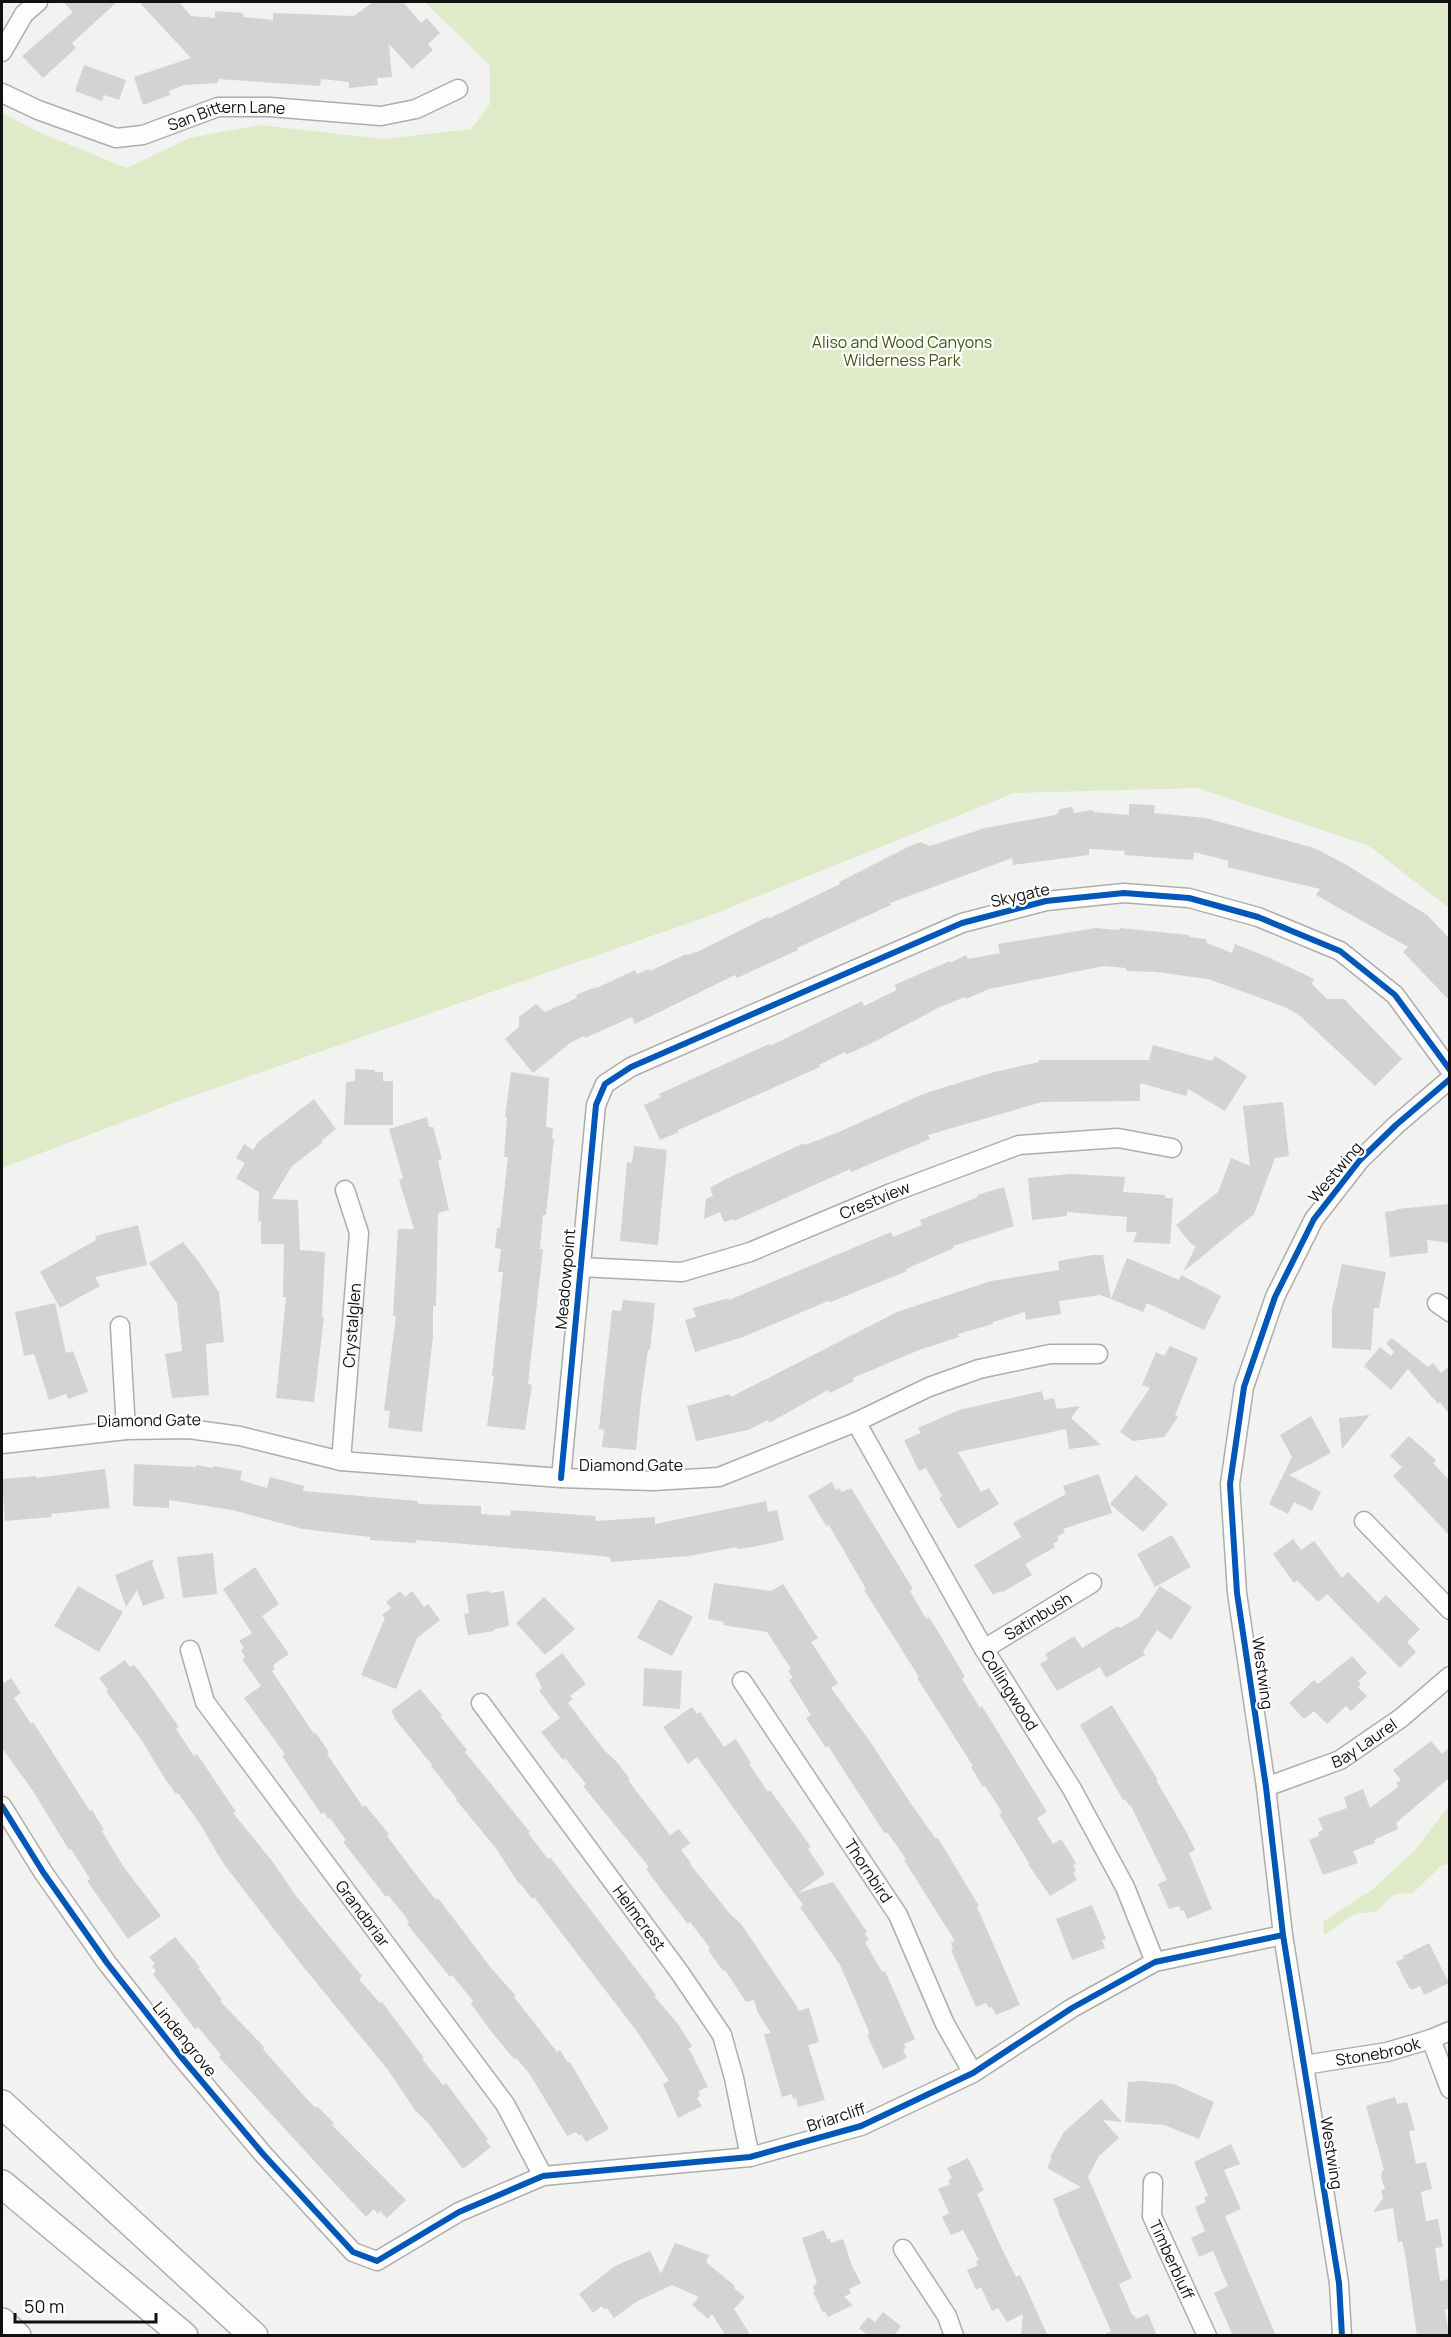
<svg xmlns="http://www.w3.org/2000/svg" width="1451" height="2337" viewBox="0 0 1451 2337" font-family="Manrope,sans-serif">
<style>
.green{fill:#dfebc8}
.building{fill:#d3d3d2}
.lines{fill:none;stroke-linecap:round;stroke-linejoin:round}
.minor-casing{stroke:#acadac;stroke-width:21}
.highway-casing{stroke:#acadac;stroke-width:30}
.minor{stroke:#fdfdfd;stroke-width:18}
.highway{stroke:#fdfdfd;stroke-width:27}
.cycleway-casing{stroke:#fff;stroke-width:10}
.cycleway{stroke:#0057b8;stroke-width:6}
.labels{text-anchor:middle;dominant-baseline:central;stroke-width:4.5;stroke-linejoin:round;paint-order:stroke}
.street-label{font-size:16px;fill:#101110;stroke:#fff}
.park-label{font-size:16px;fill:#445715;stroke:#fff}
</style>
<rect width="100%" height="100%" fill="#f2f2f1"/>
<path class="green" d="M425,2H1449V908L1369,846L1198,788L1014,793L709,916L173,1103L2,1168V113L41,133L127,168L189,138L260,125L384,139L471,129L490,104V66Z
M1449,1806V1864L1442,1865L1413,1893L1395,1894L1375,1912L1355,1914L1324,1935L1323,1922L1373,1889L1416,1849Z"/>
<path class="building" d="M63,2H117L72,43L76,48L43,78L22,56L73,12Z
M139,2H179L191,16L215,18V11L243,13V17L273,20V13L354,16L373,2H403L421,23L427,18L440,33L428,44L433,50L412,69L389,44L392,77L377,78L378,85L349,88V82L321,79L320,86L218,79V83L184,85L169,91L170,95L143,105L134,77L191,58Z
M84,65L126,80L119,100L104,95L102,101L75,91Z
M1129,804L1155,805L1154,813L1206,818L1314,848L1345,864L1427,915L1449,938V1000L1403,952L1408,947L1316,895L1320,889L1227,867L1229,861L1194,852L1193,860L1124,855L1125,851L1089,849V855L1013,865L1012,858L890,903L891,905L797,948L798,950L737,978L735,975L635,1024L632,1017L585,1038L584,1036L570,1043L533,1073L505,1039L519,1027V1017L536,1004L545,1012L577,998L576,995L590,989L599,987L635,970L637,974L649,969L650,971L686,954L687,955L697,952L767,917L770,918L840,884L839,882L912,845L921,842L929,846L933,845L985,828L1056,815L1060,809L1072,807L1074,813L1093,810V812L1129,815Z
M1096,928L1119,930L1120,928L1189,935V937L1206,939L1207,943L1232,953L1235,944L1268,957L1314,979L1312,984L1327,999H1344L1402,1059L1375,1086L1298,1014L1282,1006L1208,979L1156,972L1126,971V968L1104,966L989,989L966,999L965,997L940,1007L872,1043L846,1055L845,1052L819,1065L820,1067L678,1130L679,1132L660,1140L644,1105L661,1097L659,1094L769,1044L770,1046L862,1001L864,1006L897,990L894,985L950,961V963L966,955L968,959L1000,953L998,944Z
M1153,1045L1212,1061L1215,1056L1247,1076L1225,1111L1188,1089L1186,1096L1140,1083V1101L1042,1102L928,1135L930,1139L851,1172L850,1169L734,1221L733,1219L724,1222L720,1212L704,1219L706,1199L713,1196L710,1188L726,1179L804,1143L805,1145L839,1132L923,1094L994,1072L1039,1062V1060H1149Z
M355,1069L375,1070V1072H383V1081H393V1125H344L346,1082L355,1081Z
M511,1072L549,1078L546,1127L553,1128L552,1139H554L546,1215H543L540,1249H543L528,1384L532,1385L525,1430L487,1426L494,1376H492L495,1347L503,1272H498L501,1249L495,1248L497,1228H500L508,1157H504L507,1117H505Z
M314,1099L336,1129L321,1141L323,1142L292,1166L272,1199L298,1200L300,1250L325,1252L322,1317H324L314,1402L276,1398L286,1297H283L284,1244H261V1220L258,1222L259,1192L236,1178L245,1163L236,1158L244,1144L253,1150L258,1142Z
M1283,1102L1289,1156L1275,1158L1254,1214L1183,1272L1196,1246L1192,1245L1176,1225L1218,1192L1231,1158L1250,1166L1243,1106Z
M427,1117L429,1127H433L442,1159L438,1161L449,1210L438,1213L436,1306H433V1336L422,1432L388,1428L390,1411L384,1410L396,1316H393L398,1229H414L399,1180L403,1178L389,1129Z
M634,1146L667,1150L658,1245L620,1241L627,1162L632,1163Z
M1071,1174L1125,1177L1123,1192L1165,1195V1198H1173L1170,1244L1133,1242L1137,1232H1126L1127,1217L1067,1212V1216L1032,1220L1028,1178Z
M1004,1187L1014,1226L953,1246L954,1248L906,1269L907,1271L831,1302L828,1301L743,1337L695,1352L685,1320L696,1317L693,1308L729,1298V1300L891,1232L893,1237L922,1225L920,1220L978,1197L977,1195Z
M1449,1204V1243L1427,1240L1428,1253L1390,1257L1385,1212L1394,1211L1397,1209Z
M138,1225L147,1265L95,1277L100,1286L60,1308L40,1272L96,1240L95,1236Z
M183,1242L199,1262L219,1292L224,1342L206,1344L209,1395L172,1398L165,1354L182,1351L177,1303L149,1263Z
M1092,1255H1103L1111,1299L1100,1295L1059,1301L1061,1314L1026,1320L1025,1312L993,1322V1324L958,1334L959,1337L919,1350L853,1378L854,1381L830,1393L828,1390L769,1423L768,1420L748,1430L696,1441L687,1406L730,1394L731,1397L897,1312L991,1281L1059,1270L1058,1261Z
M1127,1258L1179,1280L1181,1275L1221,1296L1204,1330L1147,1303L1143,1312L1111,1299Z
M1342,1264L1386,1272L1379,1308H1374L1371,1350L1332,1348V1309Z
M623,1300L655,1303L650,1350H648L641,1399L636,1450L602,1447L604,1430L599,1429L612,1310L621,1311Z
M55,1303L66,1353L73,1351L88,1392L68,1399L66,1394L49,1400L34,1354L24,1356L15,1312Z
M1392,1338L1428,1367L1433,1363L1441,1373L1449,1366V1414L1440,1402L1438,1404L1408,1369L1391,1390L1364,1366L1380,1347L1391,1356L1394,1352L1386,1343Z
M1170,1346L1198,1358L1175,1415L1178,1417L1164,1437L1133,1441L1120,1432L1150,1388L1142,1385L1156,1352L1164,1356Z
M1042,1391L1044,1400L1054,1398L1057,1409L1080,1406L1071,1418L1101,1445L1069,1449L1066,1429L958,1452L981,1492L989,1488L999,1504L958,1529L939,1498L942,1496L926,1468L919,1471L904,1440L921,1433L918,1428L959,1410Z
M1370,1415L1342,1449L1339,1418Z
M1311,1416L1331,1453L1289,1475L1321,1492L1312,1511L1294,1502L1288,1514L1269,1504L1292,1457L1280,1435Z
M1409,1436L1436,1460L1433,1463L1449,1480V1535L1393,1476L1402,1467L1390,1456Z
M134,1464L196,1467V1465L213,1468V1466L242,1471L240,1480L267,1488L270,1477L304,1486L303,1491L418,1501V1504L481,1506V1514L510,1516L511,1510L596,1516L595,1521L655,1517V1524L766,1501L768,1512L777,1510L784,1540L753,1547L737,1549V1547L689,1556L611,1562L610,1557L560,1552L416,1540V1543L370,1540V1537L303,1529L232,1510L169,1500V1508L133,1506Z
M105,1469L110,1508L51,1514L52,1517L5,1521L2,1479L36,1476V1478Z
M1099,1474L1112,1513L1063,1529L1065,1532L1057,1537L1059,1540L1053,1544L1055,1547L1025,1564L1032,1575L1001,1593L1000,1591L993,1595L974,1565L1021,1537L1013,1523L1066,1494L1063,1486Z
M1136,1475L1168,1504L1143,1532L1110,1504Z
M832,1482L836,1490L839,1488L842,1492L851,1488L913,1589L910,1591L926,1619L929,1617L948,1648L965,1677L962,1679L980,1708L982,1706L1047,1812L1037,1818L1053,1844L1061,1839L1076,1863L1073,1865L1076,1870L1073,1873L1077,1880L1050,1896L1028,1864L1029,1863L999,1814L1002,1812L985,1786L983,1787L971,1767L973,1766L917,1678L919,1677L864,1590L866,1589L829,1525L827,1527L808,1496Z
M1172,1535L1191,1567L1155,1587L1137,1554Z
M1293,1539L1301,1550L1314,1541L1342,1578L1348,1572L1378,1603L1386,1595L1420,1629L1407,1642L1416,1652L1400,1668L1327,1594L1318,1602L1297,1580L1294,1583L1273,1554Z
M213,1553L217,1594L183,1598L177,1557Z
M151,1560H154L152,1563L165,1598L143,1606L137,1590L126,1607L115,1575Z
M255,1567L279,1604L262,1616L289,1654L273,1665L275,1669L272,1671L314,1734L316,1733L329,1752L327,1754L363,1807L365,1805L389,1834L387,1836L411,1868L436,1900L438,1898L491,1968L516,1996L514,1997L557,2052L560,2050L568,2063L570,2062L609,2129L586,2142L581,2134L579,2136L576,2132L567,2136L529,2073L516,2058L514,2059L491,2031L471,2004L473,2001L452,1975L450,1977L407,1924L409,1922L405,1916L388,1895L386,1897L343,1842L346,1840L330,1818L328,1819L324,1812L321,1814L282,1756L285,1754L244,1698L261,1686L242,1659L245,1657L241,1650L244,1648L239,1641L252,1633L223,1589Z
M714,1583L771,1591L783,1584L818,1638L811,1642L838,1683L831,1688L869,1740L911,1804L936,1839L938,1838L979,1906L977,1907L1020,2005L996,2015L992,2007L989,2008L986,2003L976,2007L951,1950L953,1949L951,1942L955,1941L904,1860L906,1859L887,1832L885,1834L828,1746L826,1748L806,1718L811,1715L789,1680L793,1678L788,1671L791,1669L767,1632L723,1625L724,1622L708,1619Z
M78,1586L123,1612L99,1652L54,1626Z
M1160,1586L1192,1607L1171,1640L1157,1630L1143,1652L1145,1655L1106,1678L1100,1667L1057,1691L1040,1664L1048,1659L1045,1654L1074,1636L1082,1648L1118,1626L1120,1628L1139,1617Z
M400,1591L405,1597L412,1591L424,1607L428,1604L440,1620L417,1638L396,1689L361,1675L385,1618L382,1615L391,1608L386,1602Z
M489,1591L490,1593L504,1591L509,1626L494,1629V1631L468,1635L464,1614L469,1613L466,1594Z
M544,1597L575,1629L545,1655L516,1623Z
M659,1599L693,1617L672,1656L637,1638Z
M562,1653L586,1684L570,1696L573,1699L568,1703L605,1751L616,1761L630,1779L628,1780L670,1835L679,1829L690,1843L681,1850L691,1863L690,1864L730,1914L741,1924L796,2005L798,2011L809,2008L819,2042L808,2045L825,2100L798,2107L796,2098L793,2099L792,2094L782,2097L764,2034L771,2033L758,2013L754,2000L746,2002L725,1970L723,1971L708,1950L710,1948L690,1922L688,1924L666,1896L646,1869L649,1867L583,1786L586,1784L565,1758L563,1760L541,1732L560,1718L539,1691L542,1688L535,1674Z
M1352,1656L1367,1673L1358,1681L1361,1684L1358,1687L1367,1696L1351,1711L1346,1706L1327,1724L1314,1711L1304,1719L1289,1703L1314,1680L1318,1684Z
M125,1660L130,1667L133,1665L138,1669L179,1727L176,1729L194,1756L197,1754L236,1812L233,1813L272,1861L296,1896L362,1976L359,1979L380,2003L382,2002L424,2058L422,2059L443,2085L446,2083L488,2139L486,2141L491,2147L463,2169L429,2124L415,2110L388,2070L301,1964L223,1863L200,1824L178,1793L176,1794L165,1779L142,1741L106,1691L108,1690L99,1678Z
M644,1668L682,1671L680,1709L643,1706Z
M11,1678L21,1693L14,1698L31,1724L33,1722L90,1811L92,1810L104,1830L102,1831L123,1866L161,1916L128,1939L87,1881L90,1879L71,1849L69,1850L33,1791L2,1748V1680L4,1683Z
M420,1689L442,1715L440,1716L467,1750L465,1752L530,1832L528,1833L548,1859L550,1857L656,1995L654,1996L678,2024L692,2046L687,2050H690L708,2087L698,2091L700,2096L697,2098L702,2106L678,2118L663,2084L669,2081L638,2033L534,1897L532,1899L520,1883L519,1884L495,1847L456,1800L457,1799L431,1766L432,1765L394,1718L395,1717L391,1711Z
M1112,1705L1158,1780H1156L1188,1835L1195,1850L1189,1853L1212,1909L1187,1919L1184,1910L1181,1911L1179,1906L1169,1909L1158,1884L1167,1880L1130,1804L1129,1805L1125,1799L1123,1800L1080,1725Z
M692,1707L697,1714L700,1712L724,1747L736,1739L751,1763L749,1764L768,1792L770,1790L811,1847L808,1849L825,1874L798,1893L833,1882L867,1932L865,1934L869,1940L865,1942L882,1972L885,1971L915,2039L904,2044L906,2048L903,2050L907,2058L883,2069L867,2035L870,2034L840,1965L800,1907L803,1905L697,1757L688,1764L663,1727Z
M1431,1741L1442,1754L1449,1748V1778L1396,1823L1398,1829L1374,1840L1375,1843L1353,1851L1358,1863L1323,1875L1309,1840L1319,1836L1318,1832L1323,1830L1318,1818L1347,1808L1344,1797L1363,1789L1370,1808L1399,1786L1396,1783L1401,1780L1393,1770Z
M1092,1905L1106,1939L1102,1940L1105,1948L1072,1960L1056,1919Z
M175,1937L200,1967L198,1968L222,2000L220,2001L264,2047L263,2049L305,2097L316,2108L317,2106L334,2123L332,2125L406,2200L387,2218L380,2211L378,2214L374,2209L366,2217L338,2187L219,2057L221,2055L198,2027L195,2029L153,1974L156,1971L152,1966L155,1964L149,1957Z
M1429,1943L1449,1983L1424,1995L1420,1986L1412,1990L1409,1988L1396,1962L1404,1958L1403,1956Z
M1142,2081L1174,2084L1214,2102L1199,2139L1164,2125L1125,2122L1128,2082Z
M1395,2097L1397,2104L1407,2102L1415,2130L1409,2131L1416,2164L1426,2162L1432,2189L1421,2192L1426,2221L1438,2219L1443,2247L1435,2248L1440,2281L1449,2279V2309H1445L1449,2336H1417L1405,2254L1402,2241L1398,2242L1393,2208L1373,2212L1383,2198L1381,2190L1385,2189L1381,2177L1382,2171L1384,2170L1366,2106Z
M1101,2099L1122,2122L1103,2120L1119,2138L1099,2156L1088,2177L1132,2278L1119,2284L1132,2315H1134L1136,2319L1148,2314L1157,2336H1100L1111,2331L1058,2212H1059L1053,2199L1081,2187L1047,2168L1052,2158L1050,2157L1064,2132Z
M1231,2144L1240,2164L1224,2170L1241,2209L1225,2216L1276,2336H1233L1214,2293L1228,2286L1213,2251L1199,2257L1191,2238L1205,2231L1195,2207L1206,2202L1204,2198L1208,2196L1194,2162Z
M968,2158L984,2190L977,2194L1002,2249L1016,2277L1020,2275L1048,2336H1021L1023,2314L1007,2322L998,2308L992,2311L981,2287L976,2290L967,2270L978,2265L976,2261L979,2260L963,2230L951,2235L942,2217L949,2213L938,2189L950,2184L948,2180L952,2178L947,2168Z
M824,2230L827,2239H830L831,2243L843,2239L852,2266L861,2283L849,2289L851,2293L844,2297L853,2305L828,2317L825,2311L823,2313L813,2292L815,2291L813,2286L817,2283L802,2238Z
M675,2243L709,2255L706,2262L735,2286L734,2288L745,2297L734,2309L751,2336H726L712,2314L708,2319L692,2305L699,2297L672,2285L636,2302L614,2318L607,2308L604,2309L602,2306L593,2313L579,2294L615,2266L650,2251L661,2274Z
M883,2312L901,2326L894,2336H864L866,2334L859,2328L868,2317L875,2322Z"/>
<g class="lines">
<defs>
<g id="minor">
<path d="M2,52L24,14L38,2"/>
<path id="s1" d="M2,93L38,110L116,138L143,135L218,107H270L381,116L416,109L458,89"/>
<path id="s2" d="M580,1267L682,1272L750,1252L891,1193L1019,1145L1118,1138L1172,1148"/>
<path d="M1437,1303L1450,1312"/>
<path d="M120,1326L126,1430"/>
<path id="s3" d="M856,1422L984,1649L1072,1789L1125,1887L1155,1962"/>
<path d="M2,1444L126,1430L189,1429L240,1436L341,1461L561,1478L653,1481L719,1477L856,1422L929,1387L979,1369L1050,1354H1098"/>
<path id="s4" d="M341,1461L359,1233L345,1190"/>
<path d="M561,1478L596,1105L605,1084L631,1067L962,923L1046,901L1124,893L1189,898L1258,917L1340,951L1395,995L1450,1070"/>
<path d="M1364,1521L1450,1610"/>
<path id="s5" d="M984,1649L1092,1583"/>
<path id="s6" d="M190,1650L205,1702L505,2104L543,2176"/>
<path id="s7" d="M742,1681L898,1915L945,2024L973,2073"/>
<path id="s8" d="M481,1703L680,1973L722,2035L734,2078L750,2157"/>
<path id="s9" d="M1266,1787L1340,1760L1401,1718L1450,1676"/>
<path d="M2,1806L43,1872L107,1963L177,2052L263,2154L353,2252L377,2261L459,2212L543,2176L750,2157L861,2126L973,2073L1072,2008L1155,1962L1283,1935"/>
<path d="M1431,2039L1450,2089"/>
<path id="s10" d="M1304,2065L1387,2052L1431,2039L1450,2031"/>
<path id="s11" d="M1153,2182L1152,2216L1207,2336"/>
<path d="M903,2249L947,2316L954,2336"/>
<path d="M1342,2336L1339,2283L1283,1935L1266,1787L1237,1593L1230,1484L1244,1387L1275,1297L1314,1219L1360,1160L1396,1125L1450,1079"/>
</g>
<path id="highway" d="M2,2104L254,2336
M2,2184L184,2336
M2,2322L17,2336"/>
</defs>
<use href="#minor" class="minor-casing"/>
<use href="#highway" class="highway-casing"/>
<use href="#minor" class="minor"/>
<use href="#highway" class="highway"/>
<defs>
<path id="cycleway" d="M561,1478L596,1105L605,1084L631,1067L962,923L1046,901L1124,893L1189,898L1258,917L1340,951L1395,995L1450,1070
M2,1806L43,1872L107,1963L177,2052L263,2154L353,2252L377,2261L459,2212L543,2176L750,2157L861,2126L973,2073L1072,2008L1155,1962L1283,1935
M1342,2336L1339,2283L1283,1935L1266,1787L1237,1593L1230,1484L1244,1387L1275,1297L1314,1219L1360,1160L1396,1125L1450,1079"/>
</defs>
<use href="#cycleway" class="cycleway-casing"/>
<use href="#cycleway" class="cycleway"/>
</g>
<g class="labels">
<g class="street-label">
<text stroke="none"><textPath href="#s1" startOffset="237">San Bittern Lane</textPath></text>
<text transform="translate(1020 895) rotate(-13)">Skygate</text>
<text transform="translate(1335 1172) rotate(-50)">Westwing</text>
<text stroke="none"><textPath href="#s2" startOffset="308">Crestview</textPath></text>
<text transform="translate(565 1279) rotate(-85)">Meadowpoint</text>
<text stroke="none"><textPath href="#s4" startOffset="136">Crystalglen</textPath></text>
<text transform="translate(149 1420) rotate(-1)">Diamond Gate</text>
<text x="631" y="1465">Diamond Gate</text>
<text stroke="none"><textPath href="#s5" startOffset="63">Satinbush</textPath></text>
<text transform="translate(1263 1673) rotate(82)">Westwing</text>
<text stroke="none"><textPath href="#s3" startOffset="309">Collingwood</textPath></text>
<text stroke="none"><textPath href="#s9" startOffset="108">Bay Laurel</textPath></text>
<text stroke="none"><textPath href="#s7" startOffset="228">Thornbird</textPath></text>
<text stroke="none"><textPath href="#s6" startOffset="318">Grandbriar</textPath></text>
<text stroke="none"><textPath href="#s8" startOffset="267">Helmcrest</textPath></text>
<text transform="translate(185 2039) rotate(51)">Lindengrove</text>
<text stroke="none"><textPath href="#s10" startOffset="75">Stonebrook</textPath></text>
<text transform="translate(836 2117) rotate(-18)">Briarcliff</text>
<text transform="translate(1332 2153) rotate(81)">Westwing</text>
<text stroke="none"><textPath href="#s11" startOffset="82">Timberbluff</textPath></text>
</g>
<g class="park-label">
<text x="902" y="342">Aliso and Wood Canyons<tspan x="902" dy="18">Wilderness Park</tspan></text>
</g>
</g>
<rect width="1451" height="2337" fill="none" stroke="#101110" stroke-width="6"/>
<path d="M15 2313v9h141v-9" fill="none" stroke="#101110" stroke-width="3"/>
<text x="24" y="2313" font-size="18" fill="#101110" stroke="#ffffff" stroke-width="4.5" paint-order="stroke">50 m</text>
</svg>
